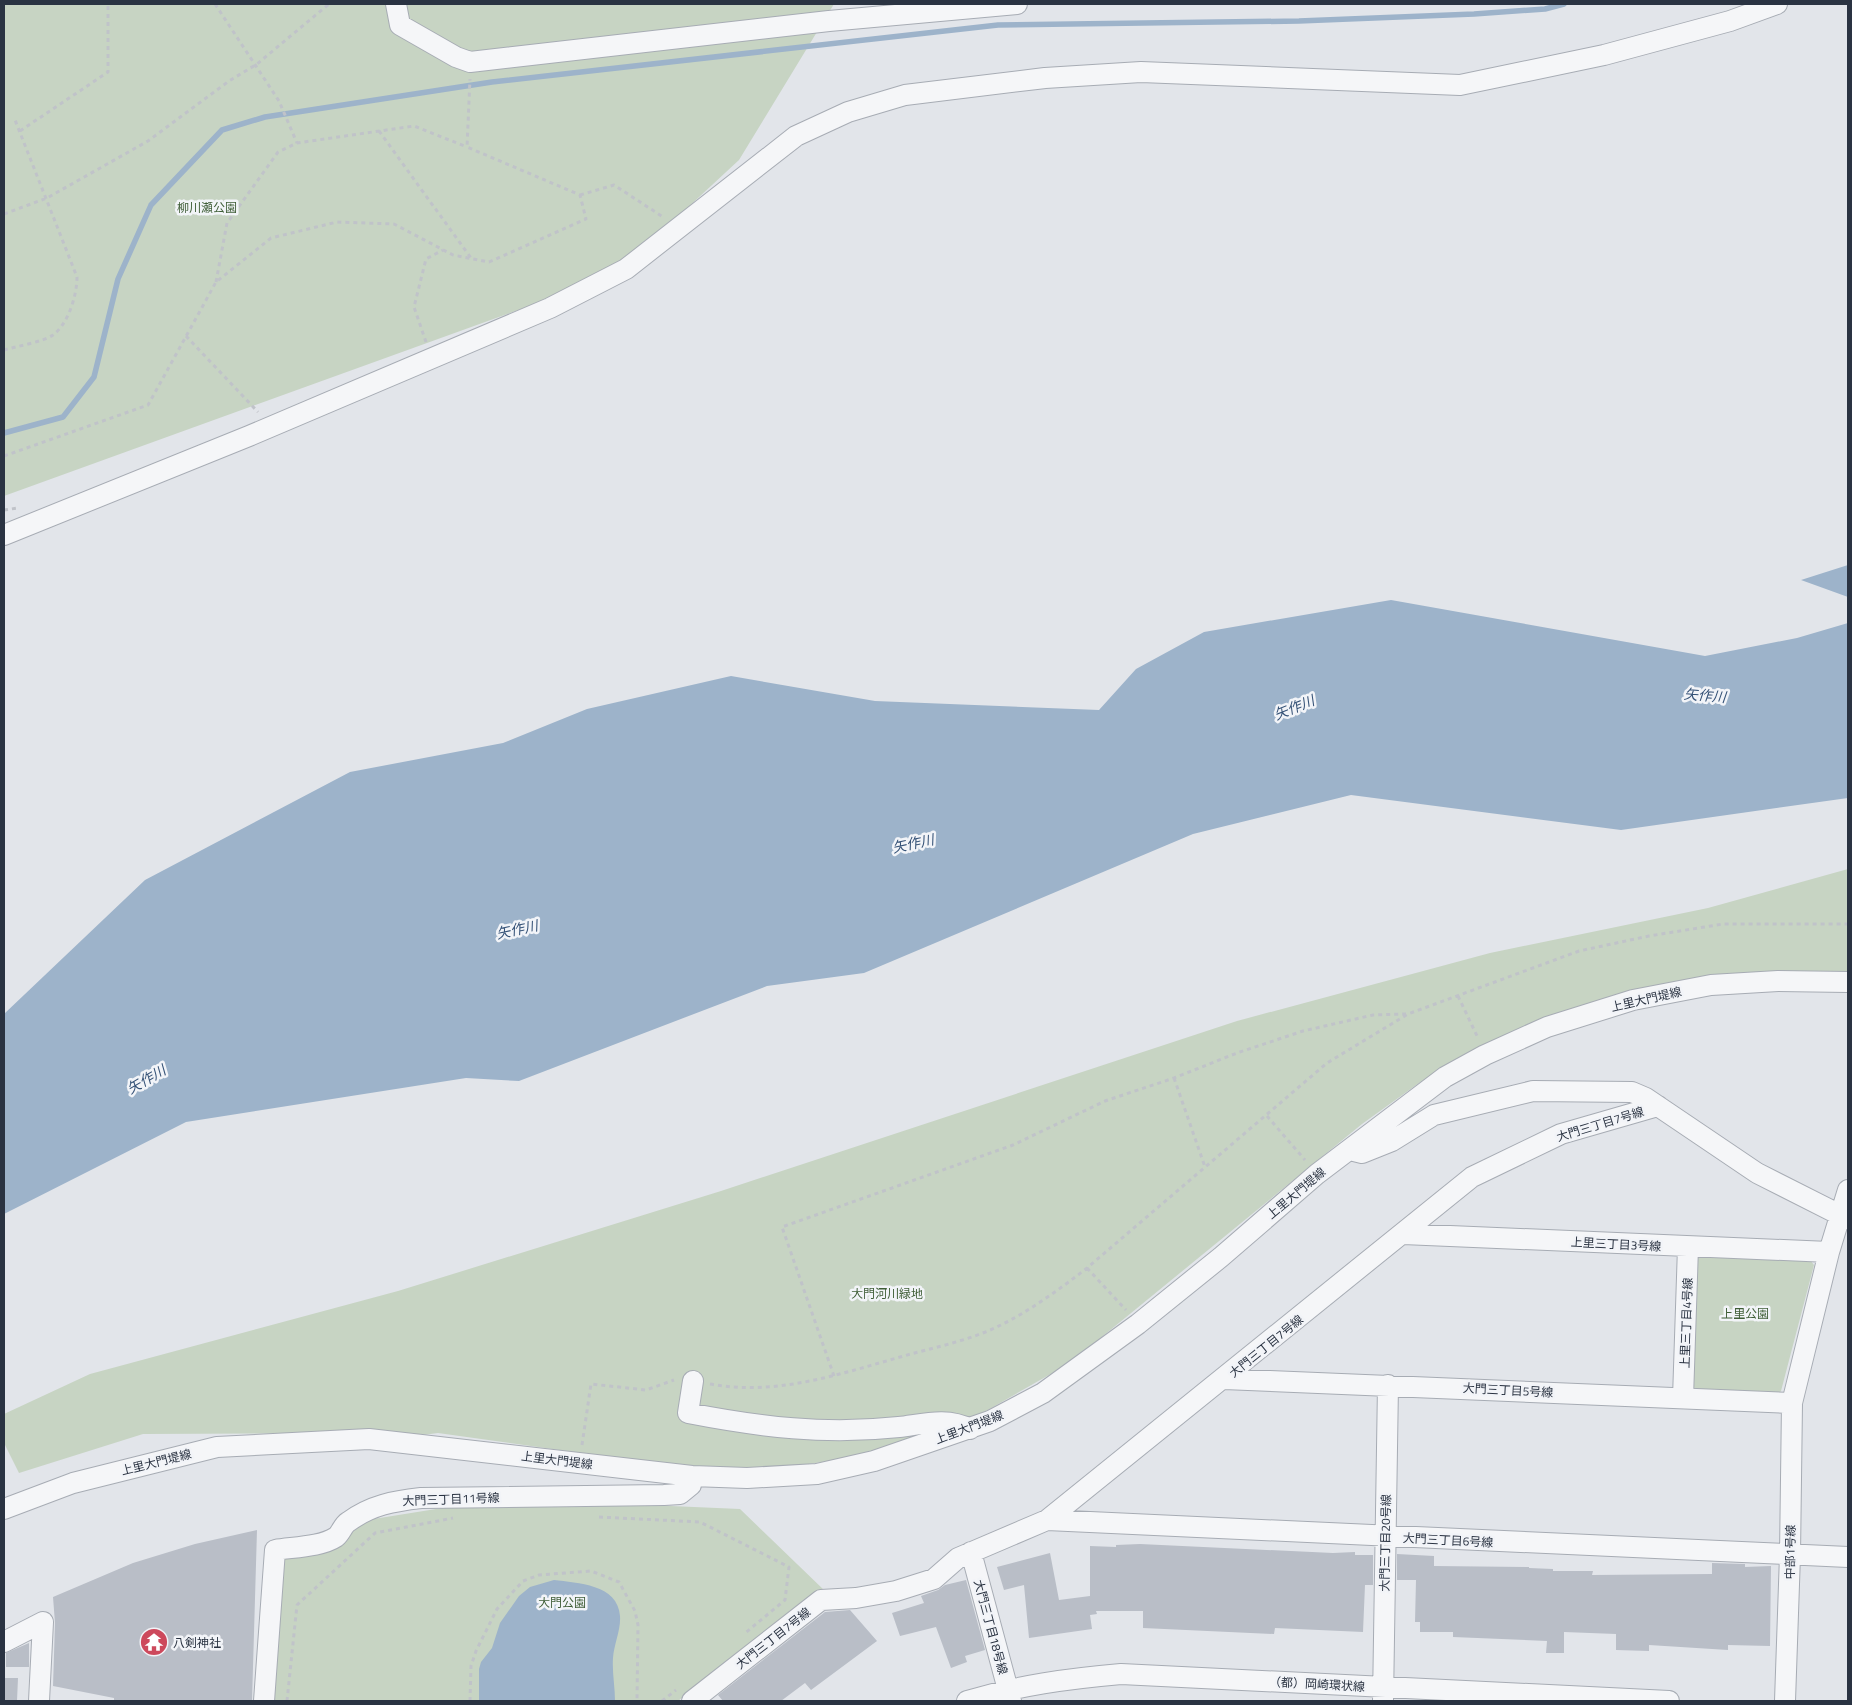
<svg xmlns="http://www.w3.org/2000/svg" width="1852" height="1705" viewBox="0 0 1852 1705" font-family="'Titillium Web','Noto Sans JP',sans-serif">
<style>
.green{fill:#c7d4c3}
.water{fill:#9db3ca}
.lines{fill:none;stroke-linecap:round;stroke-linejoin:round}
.stream{stroke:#9db3ca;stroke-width:5.5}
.building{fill:#b9bec7}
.minor-casing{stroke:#a7acb4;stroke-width:22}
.path{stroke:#c0c3c9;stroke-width:3;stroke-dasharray:4 4;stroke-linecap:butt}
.minor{stroke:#f5f6f8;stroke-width:20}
.labels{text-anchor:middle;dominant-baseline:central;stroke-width:5;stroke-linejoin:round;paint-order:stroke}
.park-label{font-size:12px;fill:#3f5e37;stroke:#f2f4f8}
.street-label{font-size:12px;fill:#2a3342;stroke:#f2f4f8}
.poi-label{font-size:12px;fill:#2a3342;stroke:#f2f4f8;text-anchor:start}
.water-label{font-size:14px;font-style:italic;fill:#345176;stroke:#f2f4f8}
</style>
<rect width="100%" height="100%" fill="#e2e5ea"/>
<path class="green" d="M4,4H834L739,160L615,275L4,496Z
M1848,869V973H1778L1475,1049L1419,1083L1362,1124L1070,1363L986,1411L940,1432L866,1455L796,1466L752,1469L666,1465L438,1433L407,1437L369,1433L143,1434L19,1473L4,1443V1414L90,1374L398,1291L721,1191L1237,1021L1490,953L1708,908Z
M1699,1255L1810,1260L1814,1265L1781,1391L1777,1395L1693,1391L1694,1261Z
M579,1502L740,1509L825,1591L812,1595L678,1701H272L283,1559L328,1549L348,1540L352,1527L361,1521L461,1505Z"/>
<path class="water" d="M1848,565V597L1801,580Z
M1391,600L1705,656L1797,638L1848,623V798L1621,830L1351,795L1193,834L864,973L767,986L519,1081L466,1078L186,1122L4,1214V1014L145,880L350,772L503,743L587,709L731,676L875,701L1099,710L1136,669L1204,632Z
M554,1580C577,1583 618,1584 620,1616C621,1630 614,1644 613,1658C612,1672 615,1687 615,1701H479V1669L481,1662L492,1648L500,1623L519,1596L530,1587Z"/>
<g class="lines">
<path class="stream" d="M4,433L63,417L94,377L118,279L151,205L222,130L265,117L492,82L998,25L1299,21L1474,14L1545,9L1564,4"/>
</g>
<path class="building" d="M257,1530L252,1701H114V1698L53,1686L55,1623L53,1597L133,1563L195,1544Z
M1140,1544L1333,1553L1355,1552V1555H1373V1585H1365L1363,1632L1275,1628L1274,1634L1143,1628V1611H1096L1097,1614L1090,1615L1092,1629L1029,1638L1024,1585L1004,1590L997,1567L1050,1553L1059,1600L1090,1596V1546L1116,1547V1545Z
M1397,1554L1434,1556V1566L1529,1567V1568L1553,1569V1571H1593L1592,1575L1712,1574V1563L1745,1564V1567L1771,1566L1770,1646L1728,1645V1650L1649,1645V1651L1616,1650V1634L1564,1632V1653H1546L1547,1641L1453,1637V1632H1420V1622H1415L1416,1580H1397Z
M966,1580L985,1650L965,1656L967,1662L951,1668L936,1627L900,1636L892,1613L924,1603L921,1596L938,1590L945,1585Z
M850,1610L877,1641L811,1690L805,1683L781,1701H723L718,1695L825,1612Z
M29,1643V1667H6V1653Z
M4,1678H18L17,1701H4Z"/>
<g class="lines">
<defs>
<path id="minor" d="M396,4L400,25L456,57L470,62L829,21L1017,4
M4,535L249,436L550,308L626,269L796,136L848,112L905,95L1045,78L1141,72L1460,85L1604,55L1730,21L1777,4
M1354,1151L1362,1153L1392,1141L1434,1115L1533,1091L1632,1092L1646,1098L1757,1173L1848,1219
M1403,1234L1829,1252
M1224,1379L1792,1403
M693,1381L688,1413C760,1427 825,1435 899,1427C924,1424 947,1417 970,1429
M1683,1398L1688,1247
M4,1509L73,1483L217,1447L369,1439L692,1476L747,1478L817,1474L874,1461L990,1421L1043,1393L1138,1324L1221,1257L1317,1174L1445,1077L1485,1055L1547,1027L1633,1000L1711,985L1778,981L1848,982
M1047,1520L1848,1557
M971,1552L1011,1701
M4,1642L43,1622L39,1701
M264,1701L275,1550C293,1547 321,1547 336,1537C341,1533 343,1525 348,1522C371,1505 394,1501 421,1498L664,1495L680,1494L691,1485L692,1476
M692,1701L821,1600L856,1598L896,1591L934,1579L958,1558L1047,1520L1472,1177L1561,1134L1658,1106
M967,1701C1021,1685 1065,1679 1121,1674L1669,1701
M1383,1701L1388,1385
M1785,1701L1790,1555L1792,1403L1829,1252L1848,1190"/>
</defs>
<use href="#minor" class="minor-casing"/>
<path class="path" d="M215,4L279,101L297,143
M20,131L108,72V4
M379,131L471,258
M580,195L614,185L663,217
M4,214L47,198L148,141L229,81L257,64L329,4
M216,282L227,223L278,152L297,143L414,126L467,147
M186,336L258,412
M426,342L414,307L426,259L443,250
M4,350C17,346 43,342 53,335C69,323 77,294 77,277L15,120
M4,456L148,405L216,282L271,238L337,222L394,224L453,255L489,262L586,219L580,195L467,147L470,79
M4,510L18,508
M1458,996L1478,1038
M1174,1078L1205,1167
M1267,1116L1305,1160
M1087,1268L1126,1310
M834,1376L782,1227L1013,1145L1105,1101L1174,1078L1237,1053L1303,1031L1373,1015L1406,1014
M710,1384C779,1397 845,1372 911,1354C941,1346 973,1339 1001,1325C1031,1310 1060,1289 1087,1268L1327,1063L1408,1014L1579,951L1649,936L1723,924H1848
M582,1445L591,1384L646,1390L674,1380
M599,1517L700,1522L789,1567L785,1600L744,1634
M287,1701L297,1605L375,1533L453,1518
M470,1701L471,1666L476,1651L497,1609L523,1581L539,1575L591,1571L619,1582L635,1611L638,1625L637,1701
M662,1701L676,1690"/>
<use href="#minor" class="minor"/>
</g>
<defs>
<symbol id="temple-disc" viewBox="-11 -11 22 22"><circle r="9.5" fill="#cd495c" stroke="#f2f4f8"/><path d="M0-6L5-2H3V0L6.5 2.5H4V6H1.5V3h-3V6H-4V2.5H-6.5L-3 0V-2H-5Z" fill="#fff"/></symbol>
</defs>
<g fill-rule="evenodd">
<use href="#temple-disc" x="138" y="1626" width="32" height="32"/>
</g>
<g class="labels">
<g class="park-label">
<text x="207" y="207">柳川瀬公園</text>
<text x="887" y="1293">大門河川緑地</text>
<text x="1745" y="1313">上里公園</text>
<text x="562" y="1602">大門公園</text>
</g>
<g class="street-label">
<text transform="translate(1646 999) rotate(-13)">上里大門堤線</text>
<text transform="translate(1600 1124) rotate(-17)">大門三丁目7号線</text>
<text transform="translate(1296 1193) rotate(-40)">上里大門堤線</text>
<text transform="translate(1616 1244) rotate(3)">上里三丁目3号線</text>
<text transform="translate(1686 1323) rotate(-88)">上里三丁目4号線</text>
<text transform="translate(1266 1346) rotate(-39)">大門三丁目7号線</text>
<text transform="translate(1508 1390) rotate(3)">大門三丁目5号線</text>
<text transform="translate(969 1427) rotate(-21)">上里大門堤線</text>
<text transform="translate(557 1460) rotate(7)">上里大門堤線</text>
<text transform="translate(156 1462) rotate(-14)">上里大門堤線</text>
<text transform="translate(451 1499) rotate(-2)">大門三丁目11号線</text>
<text transform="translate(1448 1540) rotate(3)">大門三丁目6号線</text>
<text transform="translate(1385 1543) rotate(-89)">大門三丁目20号線</text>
<text transform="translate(1790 1552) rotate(-89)">中部1号線</text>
<text transform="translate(991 1627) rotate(75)">大門三丁目18号線</text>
<text transform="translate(773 1638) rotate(-38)">大門三丁目7号線</text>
<text transform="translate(1317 1684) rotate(3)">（都）岡崎環状線</text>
</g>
<g class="poi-label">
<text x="173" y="1642">八剣神社</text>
</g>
<g class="water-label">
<text transform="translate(1705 695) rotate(5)">矢作川</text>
<text transform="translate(1294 707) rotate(-22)">矢作川</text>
<text transform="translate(913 843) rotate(-12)">矢作川</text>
<text transform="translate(517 929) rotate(-12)">矢作川</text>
<text transform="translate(146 1079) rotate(-30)">矢作川</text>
</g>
</g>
<rect width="1852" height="1705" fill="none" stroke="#2a3342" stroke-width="10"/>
</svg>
